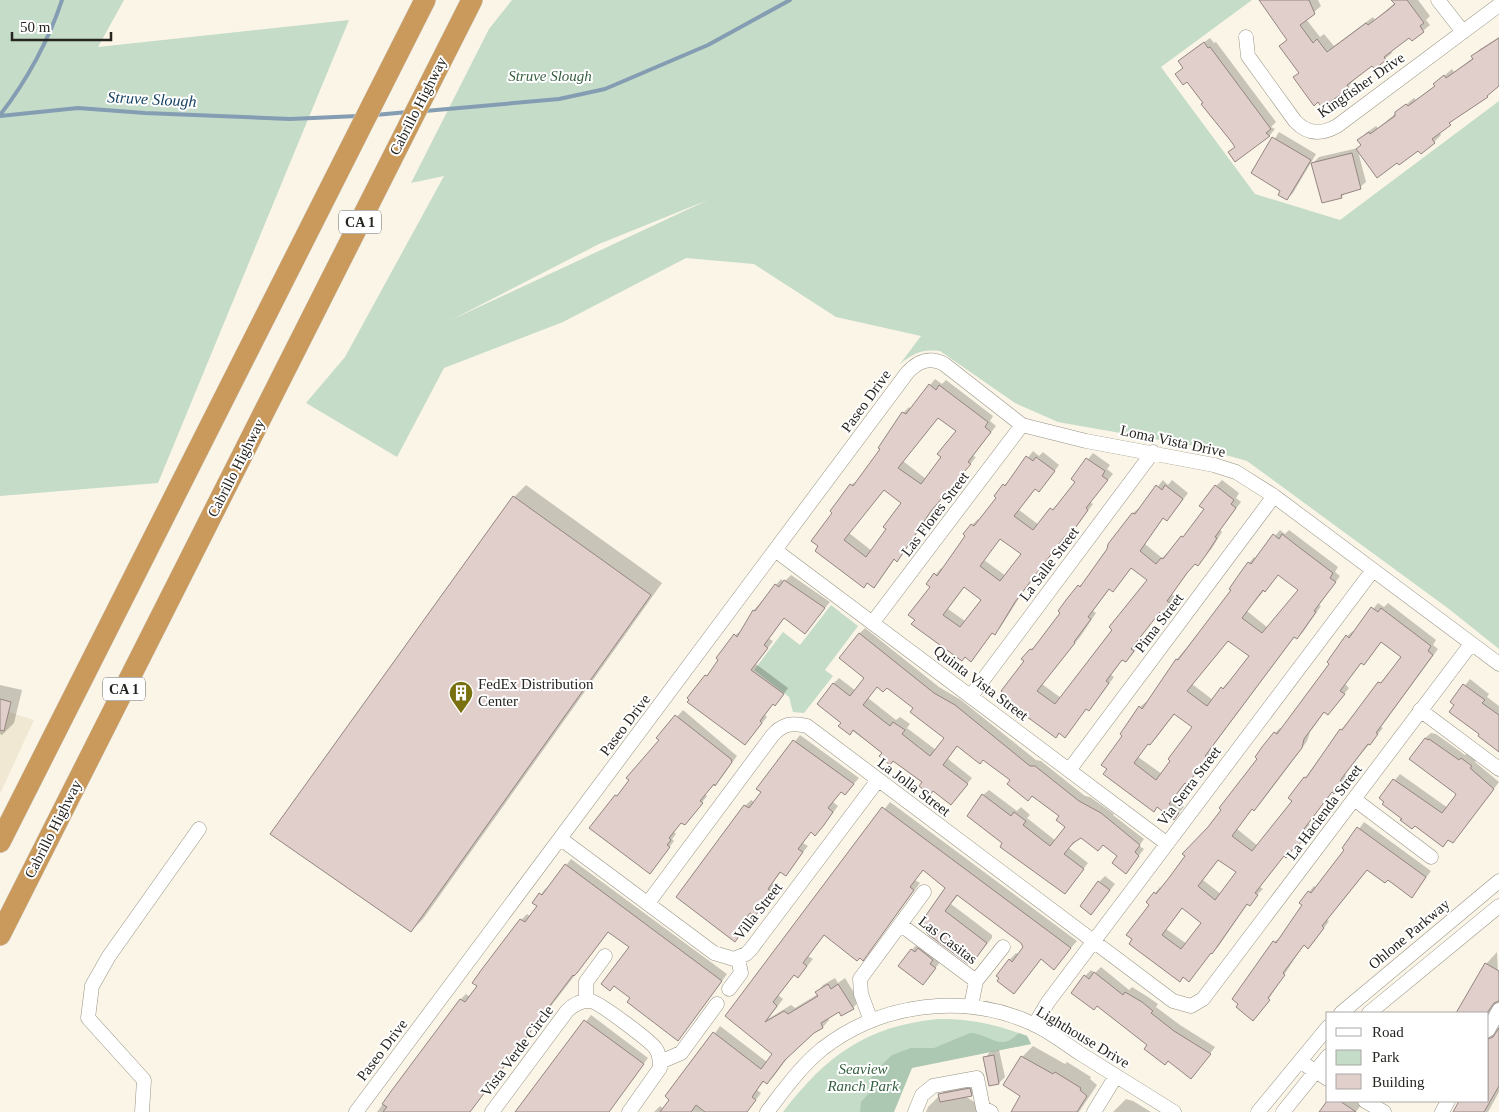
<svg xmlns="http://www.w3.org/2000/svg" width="1499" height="1112" viewBox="0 0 1499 1112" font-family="Georgia,serif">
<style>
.built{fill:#f0e8d2}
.green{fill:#c5dcc8;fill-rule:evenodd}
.forest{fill:#adc8b2}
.shadow{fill:#0003;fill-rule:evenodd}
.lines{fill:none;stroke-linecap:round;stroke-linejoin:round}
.stream{stroke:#849db2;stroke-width:4}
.building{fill:#e1cfcc;stroke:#958582;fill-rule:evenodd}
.minor-casing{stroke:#979385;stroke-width:15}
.highway-casing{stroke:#d8d8d7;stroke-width:22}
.minor{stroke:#fff;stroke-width:14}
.highway{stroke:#ca9a5c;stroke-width:21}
.labels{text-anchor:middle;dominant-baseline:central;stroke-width:4;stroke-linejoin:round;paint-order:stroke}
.shield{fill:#fff;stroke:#686663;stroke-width:1}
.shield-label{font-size:14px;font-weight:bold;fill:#272520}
.park-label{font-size:15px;font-style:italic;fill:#355f3e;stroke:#fff}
.street-label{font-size:15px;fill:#272520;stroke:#fff}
.poi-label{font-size:15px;fill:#272520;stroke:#fff;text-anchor:start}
.water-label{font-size:16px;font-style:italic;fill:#164262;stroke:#fff}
</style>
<rect width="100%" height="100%" fill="#faf5e6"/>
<path class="built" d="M0,709L34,720L0,794Z"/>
<path class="green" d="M0,0H124L98,47L349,20L158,483L0,496Z
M512,0H1252L1161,67L1255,194L1340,220L1499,101V649L1449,609L1247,461L1194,446L1058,422L1015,403L940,351C922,349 914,353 900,364L921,336L836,317L754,264L686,258L563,322L444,368L397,457L306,403L345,357L444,176L411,183L489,29ZM708,200L451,320L599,244Z
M831,605L858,626L825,670L833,676L804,713L793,712L789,697L754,670L783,632L800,645Z
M938,1019C970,1018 998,1025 1027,1036L1031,1044L903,1069L887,1112H783C826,1056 866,1026 938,1019Z"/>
<path class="forest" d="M970,1033C992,1034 999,1053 1019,1033L1027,1036L1031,1044L912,1068L894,1112H860L861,1102L871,1091V1078L876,1070L892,1055L911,1048H934Z"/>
<path class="shadow" d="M1261,0H1318L1321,6L1306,19L1320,37L1324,34L1334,46L1373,17L1375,20L1398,0H1418L1430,16L1426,20L1430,25L1412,40L1410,36L1390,50L1392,53L1375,67L1373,64L1353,78L1354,80L1348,87L1300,72L1288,39Z
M1499,37V85L1457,116L1440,133L1441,135L1434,142L1421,152L1419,149L1358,151L1366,182L1360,187L1346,192L1341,197L1313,163L1319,157L1358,148L1362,145L1359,140L1366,133L1376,126L1378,128L1414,98L1416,100L1436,85L1435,84L1452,69L1454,72L1474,57L1473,56L1480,49Z
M1210,38L1214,43L1216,42L1276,122L1271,127L1275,129L1270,135L1235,160L1236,147L1215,117L1213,119L1202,105L1204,103L1188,80L1176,74L1184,67L1185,56Z
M1279,132L1316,154L1293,193L1287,199L1282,190L1253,173Z
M935,379L942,384L946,380L993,416L990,421L996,426L973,456L976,457L937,504L903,554L897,560L895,559L874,587L868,582L864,586L816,550L834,513L851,485L858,480L882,449L903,413L909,407L911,409ZM939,417L957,430L939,454L943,457L926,479L903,461ZM884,489L903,503L872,551L849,533Z
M1033,451L1039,456L1043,452L1059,465L1044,485L1036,488L1019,510L1039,525L1077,482L1073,478L1093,453L1110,465L1107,469L1113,474L1090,502L1093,504L1073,531L1068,536L1066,535L1021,595L1000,628L993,632L971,660L916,620L931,586L928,584L941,568L943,570L967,536L972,525L978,519L980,521L998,497L1004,485L1010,481ZM1001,538L1023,554L1006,576L984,560ZM965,586L983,600L965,621L948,609Z
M1163,480L1168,485L1172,480L1188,493L1173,513L1164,517L1145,544L1162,558L1189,532L1206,509L1216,486L1222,480L1239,493L1236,498L1241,502L1220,530L1222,532L1212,548L1198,565L1195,563L1193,565L1172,594L1175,597L1168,606L1162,612L1160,611L1136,643L1139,645L1132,655L1126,661L1123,659L1111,675L1114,677L1103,692L1089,709L1087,708L1070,730L1006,700L1031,649L1038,645L1062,612L1067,601L1079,586L1086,581L1133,513L1139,508L1140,509ZM1132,567L1149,580L1061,698L1042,684L1080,637L1096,613L1093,611L1110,588L1113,591Z
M526,485L662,583L423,919L411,931L272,833L514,497Z
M1280,530L1285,534L1289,530L1338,567L1335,572L1340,576L1319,605L1321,606L1303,632L1297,638L1295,636L1210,750L1212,752L1193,777L1185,782L1174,798L1184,807L1174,818L1105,773L1140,707L1146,702L1147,703L1177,659L1216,613L1249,563L1254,557L1256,558ZM1278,574L1300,590L1268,628L1247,611ZM1229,639L1250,656L1230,684L1228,682L1213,700L1192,684ZM1175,713L1194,727L1162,774L1138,757L1149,743L1156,738Z
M791,575L830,602L805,632L785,617L769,639L773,641L756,664L788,688L781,698L774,703L765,715L767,717L745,744L689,698L720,659L718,658L735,635L742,630L754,610L781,579L784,582Z
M1378,603L1384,607L1388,603L1436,640L1433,645L1438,649L1381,727L1383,728L1350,767L1345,775L1347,777L1340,787L1332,791L1308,823L1310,824L1307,828L1310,830L1304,838L1286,856L1284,855L1260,887L1263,889L1248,903L1218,947L1180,981L1131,944L1155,893L1160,887L1162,889L1209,828L1259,759L1275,733L1280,728L1282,729L1331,664L1347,636L1353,631L1355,632ZM1382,641L1403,656L1341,730L1305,778L1294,801L1258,846L1237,829L1253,808L1254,809L1260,804L1297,755L1307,741L1310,732L1325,711L1328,714L1349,688L1345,684L1362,662L1364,664L1369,658ZM1219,859L1237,872L1221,894L1203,880ZM1183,907L1203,922L1187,944L1166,929Z
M865,628L939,687L961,700L1036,760L1041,761L1085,796L1090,797L1114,814L1113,815L1144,839L1139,846L1144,849L1131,866L1104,844L1081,837L1069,848L1088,863L1070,886L1004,843L983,795L989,790L1017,811L1021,807L1030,815L1027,818L1056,841L1067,827L1060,816L984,759L958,745L948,759L972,778L951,804L842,723L833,684L839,678L856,691L866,677L859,634ZM877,686L887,687L915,708L946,737L936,750L907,728L910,724L900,717L896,720L868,698Z
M1470,679L1489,694L1487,697L1499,706V752L1452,702Z
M0,685L22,690L14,723L2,735L0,734Z
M683,710L737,756L721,778L705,794L707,796L690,818L682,822L674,832L676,834L672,839L674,841L655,866L616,796L622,791L661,740L658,738Z
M1431,733L1436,734L1465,755L1467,753L1476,760L1475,762L1499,782L1458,836L1415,825L1403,818L1380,798L1400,774L1448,808L1457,793L1425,738Z
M800,735L859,778L845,794L841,791L833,802L838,806L821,829L811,831L803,843L808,846L785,875L781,872L773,882L778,886L760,909L751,912L742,923L747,926L735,940L678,897L745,806L751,800L754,802L762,792L758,788Z
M890,802L1077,941L1054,968L1042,958L1014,992L1009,960L1016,953L1019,955L1025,947L1021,942L958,895L951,904L992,935V938L974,959L929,934L947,888L924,869L915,880L920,883L869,952L825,934L808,956L813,959L804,970L798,976L795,974L778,995L783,999L768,1019L791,1005L795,1008L818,994L817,992L823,985L835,978L838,983L845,978L859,1001L853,1008L839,1011L828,1017L829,1020L823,1027L813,1032L791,1053L774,1076L767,1083L764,1081L757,1090L761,1093L747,1112H654L660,1106L664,1109L720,1026L767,1062L774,1054L726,1016Z
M1364,822L1431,871L1417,890L1368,869L1327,920L1329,921L1314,942L1308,947L1304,944L1259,1014L1274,942L1281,937L1304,905L1309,892L1314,886L1317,888Z
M571,859L727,974L683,1034L632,998L630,947L609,931L469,1112H377L461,999L466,994L470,997L478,986L483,970L521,920L527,914L530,916L538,906L536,900L546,888L548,889Z
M1105,876L1115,884L1097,907L1099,882Z
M917,944L940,962L928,978L899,965Z
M1497,952L1499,1001L1490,1018L1496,1027H1499V1092L1488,1112H1454L1460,1101H1488V1013H1458L1486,964Z
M1101,967L1129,990L1132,987L1148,997L1158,1004L1156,1007L1180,1025L1215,1047L1196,1072L1149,1045L1085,976L1091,970L1095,973Z
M591,1015L648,1058L608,1112H517Z
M1033,1046L1065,1064L1067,1062L1091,1077L1090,1079L1097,1085L1079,1112H1012L1022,1096V1057Z
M999,1050L1005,1077L999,1083L985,1058L990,1052Z
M951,1084H982L971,1095L965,1096L990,1112H926L928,1107Z
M1126,1099L1133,1101L1151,1112H1113Z
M1328,1101H1361L1363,1102L1356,1112H1320Z"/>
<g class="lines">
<path class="stream" d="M425,111L559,99L605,89L708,45L790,0
M0,115C26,82 49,40 62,0
M375,115L408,112
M0,116L78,108L145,113L290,119L358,116"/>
</g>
<path class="building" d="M1259,0H1309L1315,14L1300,25L1313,43L1317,39L1327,52L1366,23L1368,25L1388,10L1395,4L1391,0H1407L1424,23L1420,26L1424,32L1412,41L1409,38L1384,57L1386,60L1375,69L1372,66L1347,85L1349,88L1322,108L1318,102L1314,106L1293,77L1299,73L1279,46L1287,40Z
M1499,38V86L1487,96L1488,97L1449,123L1451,125L1432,139L1435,143L1421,154L1418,151L1399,165L1397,163L1377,178L1356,149L1361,145L1357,140L1369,132L1370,134L1395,116V112L1406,104L1408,106L1435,86L1433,84L1444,75L1446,78L1473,59L1471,56Z
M1204,42L1208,48L1210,47L1271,129L1266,133L1270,136L1235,162L1228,152L1235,147L1230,140L1201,104L1203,103L1187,82L1183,85L1175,74L1183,68L1178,61Z
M1272,137L1311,160L1287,200L1278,195L1280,191L1251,173Z
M1352,153L1361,189L1341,195L1342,198L1322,203L1311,163Z
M929,384L936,390L939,385L988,422L985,427L991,432L968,462L971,464L931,511L897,562L894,559L874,588L867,583L864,588L815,551L818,546L811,541L832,513L830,511L839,499L850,484L853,486L880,449L878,448L902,412L906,414ZM938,418L956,431L937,454L941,457L921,484L898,468ZM884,490L901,503L883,527L886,529L866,557L844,540Z
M1026,456L1033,461L1036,457L1055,471L1039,492L1035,489L1014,516L1033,530L1050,508L1053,510L1075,482L1071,479L1086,458L1105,471L1102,476L1108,480L1086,508L1088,510L1068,538L1065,536L1015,602L995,635L992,633L971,662L965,657L962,661L911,624L915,620L908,615L930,587L926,584L934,573L937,576L965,536L963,534L971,524L974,526L996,498L994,496L1003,484L1005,486ZM1000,539L1021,554L1000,581L980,566ZM964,587L981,600L960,627L943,615Z
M1156,485L1162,490L1165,485L1183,499L1167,521L1163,518L1140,551L1156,564L1161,558L1163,559L1181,536L1183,537L1204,509L1199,506L1215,485L1234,500L1231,504L1236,508L1215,537L1217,538L1206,555L1198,566L1195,564L1187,573L1167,601L1170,603L1162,614L1160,612L1131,649L1134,651L1126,662L1122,660L1106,681L1109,683L1089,711L1086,709L1065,738L1059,733L1056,738L1004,700L1007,696L1001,691L1024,661L1021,659L1030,649L1032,650L1060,613L1058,611L1066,600L1078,585L1080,587L1107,549L1108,544L1132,513L1135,514ZM1131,568L1147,580L1109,627L1112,630L1055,704L1037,691L1075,643L1074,642L1091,619L1088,617L1109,589L1113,592Z
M513,496L651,595L411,932L270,834Z
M1273,534L1279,539L1282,534L1300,548L1333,573L1330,578L1336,582L1314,611L1316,612L1297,639L1294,637L1205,756L1207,758L1187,785L1185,783L1169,804L1179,813L1174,820L1157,807L1154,812L1103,774L1107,769L1101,765L1122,736L1120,734L1139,706L1142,709L1176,659L1178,660L1231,590L1229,589L1240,573L1248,562L1251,564ZM1278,575L1298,590L1262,633L1242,618L1263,590L1265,592ZM1228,641L1249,656L1228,683L1223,689L1221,687L1207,706L1187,691ZM1174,714L1192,727L1168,759L1170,761L1156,780L1134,763L1148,744L1150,745Z
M784,580L825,608L805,634L784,618L764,645L768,648L751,670L784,694L775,706L773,704L760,721L762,723L745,745L687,702L689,700L687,698L705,675L707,676L718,660L716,658L734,634L737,637L753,610L755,611L775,584L779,587Z
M1371,607L1378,612L1381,608L1431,646L1428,651L1433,655L1376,733L1378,734L1370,745L1368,744L1345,774L1340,781L1343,783L1334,794L1332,792L1304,829L1305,830L1302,834L1305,836L1299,845L1297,844L1286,858L1284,856L1255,893L1258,895L1250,906L1247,904L1212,954L1211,953L1189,982L1183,977L1180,982L1129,944L1132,939L1126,935L1149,905L1146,902L1154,892L1156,894L1168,879L1185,856L1182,854L1208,827L1221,810L1219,808L1257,759L1255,757L1262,747L1274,732L1277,734L1329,664L1327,662L1341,642L1346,635L1349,638ZM1381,642L1401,657L1381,683L1378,682L1342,730L1340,729L1306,778L1304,777L1288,798L1292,801L1252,851L1232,836L1252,809L1254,811L1291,762L1302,748L1304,739L1324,712L1328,715L1345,694L1340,691L1361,663L1364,665ZM1218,860L1236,872L1215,900L1198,886ZM1182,908L1201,923L1181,949L1162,935Z
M859,633L934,693L955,705L1030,766H1035L1079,801L1101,813L1140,845L1135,852L1139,856L1126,874L1112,863L1117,856L1103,845L1098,851L1081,838L1073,843L1064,854L1084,869L1065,894L1000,847L1002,843L967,816L982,794L1011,816L1014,812L1026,821L1023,825L1050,846L1065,827L1056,820L1059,816L1032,796L1028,801L1007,784L1010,780L983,760L980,764L957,746L943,765L968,784L951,805L933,791L930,795L919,786L922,782L893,761L890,765L879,756L882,753L853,730L850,735L838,726L841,723L817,704L833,683L850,696L864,678L839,658ZM877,687L883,692L887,688L913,708L910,712L944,738L930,756L902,734L905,730L893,722L890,726L863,705Z
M1463,684L1485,700L1482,703L1499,715V752L1478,736L1479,734L1449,712L1454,705L1450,702Z
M0,699L11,702L4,731L0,730Z
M675,715L731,759L732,762L715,786L714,784L700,801L703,803L685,825L681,823L669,838L671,840L667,845L670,847L650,874L589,828L615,795L617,796L629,780L626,778L659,740L656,738Z
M1425,738L1428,740L1429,739L1459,760L1461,758L1472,766L1470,768L1494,789L1453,843L1448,840L1443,847L1415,826L1412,829L1400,820L1402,819L1382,804L1384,802L1379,798L1393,779L1442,813L1455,796L1456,794L1409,759Z
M793,740L854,784L845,795L841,792L828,808L833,812L824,825L815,836L811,832L798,849L803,852L786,876L780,872L768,889L773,892L755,916L750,913L738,929L742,932L735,942L676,897L744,805L749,808L761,792L756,789Z
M882,807L1071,948L1054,970L1041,959L1014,994L997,981L999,978L996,976L1009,959L1012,962L1023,947L1021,943L957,895L945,911L987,943L974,961L972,959L968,964L929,935L923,929L927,925L922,921L945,888L923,870L910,887L914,890L863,961L860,958L857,961L824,935L803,963L807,966L798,978L794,975L773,1002L777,1006L765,1022L784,1011L788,1014L818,996L815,992L828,984L831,989L838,984L854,1009L841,1016L839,1012L821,1023L823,1028L814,1033L785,1060L767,1084L763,1081L752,1097L756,1100L747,1112H705L696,1105L691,1112H660L669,1100L665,1096L713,1032L761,1069L772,1054L725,1016Z
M1357,827L1426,877L1412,898L1388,880L1385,883L1367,870L1322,926L1324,928L1308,949L1304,945L1283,973L1285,975L1268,998L1270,1000L1253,1021L1236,1007L1238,1004L1232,999L1273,941L1276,943L1302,905L1299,903L1308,891L1311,893L1344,850L1342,848Z
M565,864L722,981L678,1041L627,1002L630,998L614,986L610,991L601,984L629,947L608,932L577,973L574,976L573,975L470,1112H383L387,1107L382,1104L392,1090L460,999L465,1002L477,986L472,983L482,969L520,919L525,922L537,906L532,903L539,893L542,895Z
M1098,881L1110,890L1091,915L1080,906Z
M918,948L933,960L930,964L936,968L923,985L898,966L911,949L915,952Z
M1485,963L1499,971V1001L1494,1003L1487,1013H1456Z
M1094,972L1123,995L1125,992L1142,1002L1153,1011L1151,1013L1174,1031L1211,1054L1191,1079L1168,1061L1165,1065L1144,1049L1147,1045L1097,1006L1094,1010L1071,993L1084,975L1089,979Z
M584,1020L644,1064L609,1112H515Z
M1499,1028V1086L1484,1112H1453L1459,1101H1488V1039L1493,1037Z
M994,1055L999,1084L989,1086L983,1057Z
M1021,1056L1053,1074L1055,1072L1081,1088L1080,1090L1087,1096L1077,1112H1011L1020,1096L1003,1085Z
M970,1088L972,1096L940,1102L938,1094Z
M1327,1101H1340L1356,1112H1319Z"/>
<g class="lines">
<defs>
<path id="minor" d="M1438,0L1463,32
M1246,37L1248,56L1295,121C1307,134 1321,135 1337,126L1499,5
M775,550L1166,843
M873,622L1022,425
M971,696L1153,452
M1420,710L1499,769
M1070,769L1274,496
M1354,799L1431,857
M561,839L714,953L734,959L746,954L751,949L878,780
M648,903L772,736C782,724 792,722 807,726L1173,1001L1191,1006L1203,999L1471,644
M901,925L976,981
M729,989L741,973L738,958
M586,1001V982L605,956
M971,1006L976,981L1003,947
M1341,1013L1499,881
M1369,1013L1499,906
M871,1021L861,994L860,979L924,892
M1035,1024L1048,1002L1373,570
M1488,1030L1499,1010
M660,1062L681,1053L717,1004
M1307,1066L1328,1079
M1365,1101L1384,1112
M142,1112L144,1080L88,1018L92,986L109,956L199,829
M356,1112L907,373C917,362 929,356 944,364L1022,425L1086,441L1214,465L1236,472L1274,496L1499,664
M492,1112L567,1011C574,1004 581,1000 591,1001C600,1003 652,1042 656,1049C660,1055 660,1062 660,1068L629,1112
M767,1112C784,1090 800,1067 822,1049C881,1003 964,992 1033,1024C1050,1031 1065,1044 1081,1054C1112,1073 1143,1093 1174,1112
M915,1112L922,1095L933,1086L977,1078L983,1108L991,1112
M1094,1112L1116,1076
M1258,1112L1328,1027
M1283,1112L1328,1056
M1442,1112L1448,1101"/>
<path id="highway" d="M0,842L425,0
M0,935L472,0"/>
</defs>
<use href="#minor" class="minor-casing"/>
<use href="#highway" class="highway-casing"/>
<use href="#minor" class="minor"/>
<use href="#highway" class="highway"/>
</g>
<defs>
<symbol id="building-pin" viewBox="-11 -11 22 30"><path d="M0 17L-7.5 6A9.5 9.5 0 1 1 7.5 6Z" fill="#797010" stroke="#fff"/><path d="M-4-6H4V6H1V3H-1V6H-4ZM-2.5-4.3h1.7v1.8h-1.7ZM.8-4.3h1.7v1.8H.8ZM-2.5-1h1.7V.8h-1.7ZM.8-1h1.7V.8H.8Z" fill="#fff"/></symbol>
</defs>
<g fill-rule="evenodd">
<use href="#building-pin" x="447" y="679" width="28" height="38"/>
</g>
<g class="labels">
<g class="shield">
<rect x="339" y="210.5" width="42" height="23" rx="4"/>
<rect x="103" y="677.5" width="42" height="23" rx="4"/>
</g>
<g class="shield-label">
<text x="360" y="222">CA 1</text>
<text x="124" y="689">CA 1</text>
</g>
<g class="park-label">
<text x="550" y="76">Struve Slough</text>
<text x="863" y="1069">Seaview<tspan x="863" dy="17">Ranch Park</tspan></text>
</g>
<g class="street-label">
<text transform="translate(1361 85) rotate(-35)">Kingfisher Drive</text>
<text transform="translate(418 106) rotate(-63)">Cabrillo Highway</text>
<text transform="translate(866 401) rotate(-54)">Paseo Drive</text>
<text transform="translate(1173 441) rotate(12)">Loma Vista Drive</text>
<text transform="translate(236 468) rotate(-63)">Cabrillo Highway</text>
<text transform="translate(935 514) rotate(-53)">Las Flores Street</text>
<text transform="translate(1049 564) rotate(-53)">La Salle Street</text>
<text transform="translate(1159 623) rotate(-53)">Pima Street</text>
<text transform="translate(981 683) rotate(37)">Quinta Vista Street</text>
<text transform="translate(625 725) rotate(-53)">Paseo Drive</text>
<text transform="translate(1189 786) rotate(-53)">Via Serra Street</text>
<text transform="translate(914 787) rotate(37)">La Jolla Street</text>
<text transform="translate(1324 812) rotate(-53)">La Hacienda Street</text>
<text transform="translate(53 829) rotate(-63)">Cabrillo Highway</text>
<text transform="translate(758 911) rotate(-52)">Villa Street</text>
<text transform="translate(1409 934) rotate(-40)">Ohlone Parkway</text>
<text transform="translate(948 940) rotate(37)">Las Casitas</text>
<text transform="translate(1083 1037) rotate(31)">Lighthouse Drive</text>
<text transform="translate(382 1050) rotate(-53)">Paseo Drive</text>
<text transform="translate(517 1051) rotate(-53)">Vista Verde Circle</text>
</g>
<g class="poi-label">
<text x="478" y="684">FedEx Distribution<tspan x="478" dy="17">Center</tspan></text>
</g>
<g class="water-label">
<text transform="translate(152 99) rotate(3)">Struve Slough</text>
</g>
</g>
<rect x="1326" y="1012" width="162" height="90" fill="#ffffff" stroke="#a9a8a6"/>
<rect x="1336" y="1028" width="25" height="8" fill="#ffffff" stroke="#a9a8a6"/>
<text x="1372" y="1037" font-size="15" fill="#272520">Road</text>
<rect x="1336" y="1050" width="25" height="15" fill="#c5dcc8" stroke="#a9a8a6"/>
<text x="1372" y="1062" font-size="15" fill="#272520">Park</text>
<rect x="1336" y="1074" width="25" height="15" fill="#e1cfcc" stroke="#a9a8a6"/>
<text x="1372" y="1087" font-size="15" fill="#272520">Building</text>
<path d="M12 32v8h99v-8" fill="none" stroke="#272520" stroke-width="2.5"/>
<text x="20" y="32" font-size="15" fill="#272520" stroke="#ffffff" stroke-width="4" paint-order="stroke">50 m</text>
</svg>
